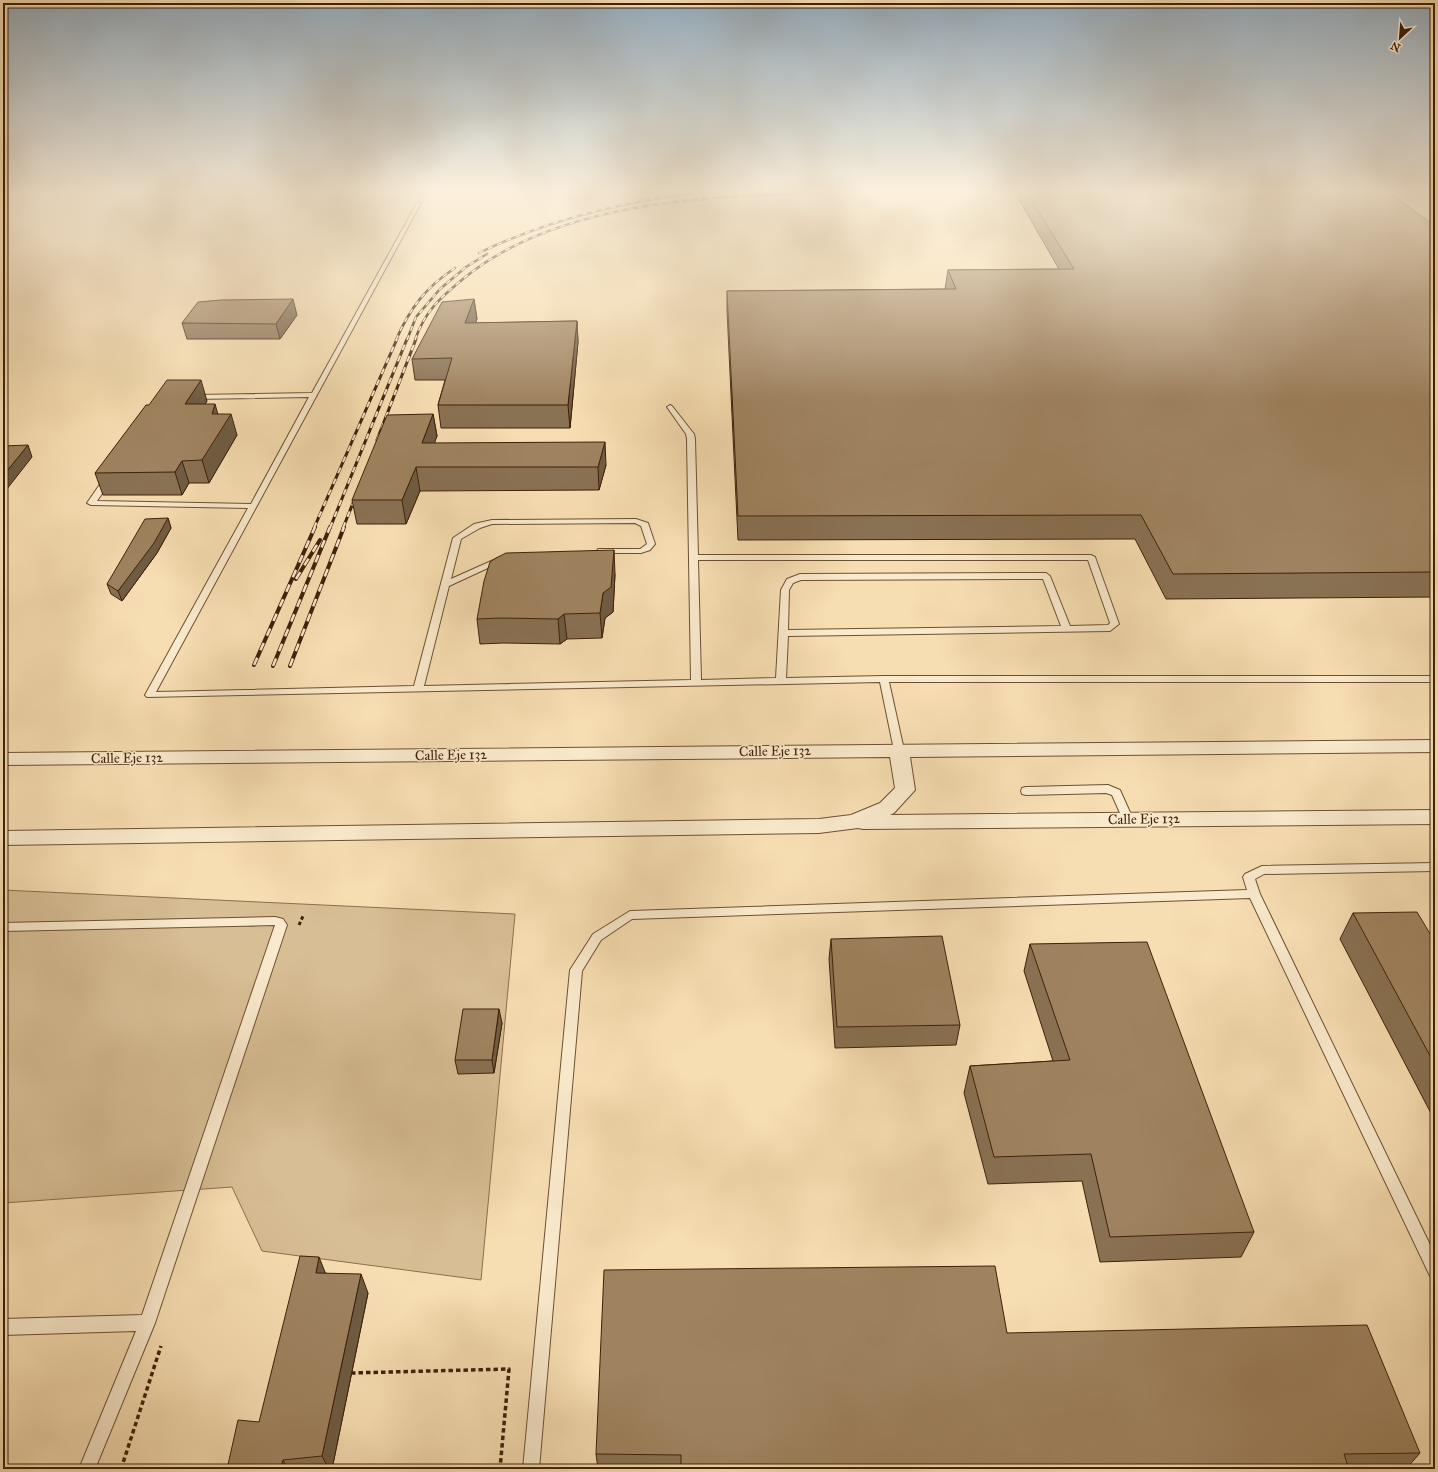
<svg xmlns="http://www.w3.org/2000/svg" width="1438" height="1472" viewBox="0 0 1438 1472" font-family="'IM FELL Great Primer',serif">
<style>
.green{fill:#d8be95;stroke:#8c6f4e}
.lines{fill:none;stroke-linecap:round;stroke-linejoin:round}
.lane-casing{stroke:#6d5032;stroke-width:2}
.street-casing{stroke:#6d5032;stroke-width:2}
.path-far1{stroke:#3f2008;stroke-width:3;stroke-dasharray:3.5 2.5;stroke-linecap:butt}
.path{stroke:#3f2008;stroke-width:3.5;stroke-dasharray:4.5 3;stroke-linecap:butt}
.lane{fill:#faeacd;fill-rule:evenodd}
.street{fill:#faeacd;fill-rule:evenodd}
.rail-far2-casing{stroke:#3f2008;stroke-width:2.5}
.rail-far1-casing{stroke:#3f2008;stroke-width:3}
.rail-casing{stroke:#3f2008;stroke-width:4}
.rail-far2{stroke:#faeacd;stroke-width:1.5;stroke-dasharray:5;stroke-linecap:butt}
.rail-far1{stroke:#faeacd;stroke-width:2;stroke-dasharray:6;stroke-linecap:butt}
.rail{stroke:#faeacd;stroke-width:2.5;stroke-dasharray:8;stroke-linecap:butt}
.wall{fill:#897153;stroke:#3f2008}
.shaded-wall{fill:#6f5c43;stroke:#3f2008}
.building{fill:#9f8360;stroke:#3f2008}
.labels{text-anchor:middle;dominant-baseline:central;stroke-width:3;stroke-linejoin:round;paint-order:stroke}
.street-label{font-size:14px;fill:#3f2008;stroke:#faeacd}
</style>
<rect width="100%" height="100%" fill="#f7deb2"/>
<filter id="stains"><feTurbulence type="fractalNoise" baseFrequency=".005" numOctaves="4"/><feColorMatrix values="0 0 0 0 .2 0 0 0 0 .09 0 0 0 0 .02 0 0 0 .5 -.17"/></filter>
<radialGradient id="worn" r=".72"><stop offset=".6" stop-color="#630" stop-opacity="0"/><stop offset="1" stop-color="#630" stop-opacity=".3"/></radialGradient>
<path class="green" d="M3,890L515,914L481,1280L262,1251L232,1187L3,1203Z"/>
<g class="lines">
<defs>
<path id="lane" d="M419,202L421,203L156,692L414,686L453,538L474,524L492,520L636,519L648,523L655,544L650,550L641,553H598L597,551L598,549H640L647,544L641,526L635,523L492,524L480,528L461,539L451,579L498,558L501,557L505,560L449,586L424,686L691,680L687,439L686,434L667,407L670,405L672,406L694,434L695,439L698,555H1091L1095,557L1119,624L1110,631L788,636L786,678L884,676H1435V682H889L904,750L899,753L894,750L880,682L147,697L145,695L248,508L91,505L87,503L105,477H108L112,479L97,501L251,504L309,397L193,399L190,397L193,395L312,393L417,203ZM698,560H1088L1110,623L1108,625L1070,626L1050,576L1046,573L800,574L787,579L781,590L776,678L701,680ZM1043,579L1061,626L788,630L789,590L793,583L801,580Z
M1108,785L1120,790L1133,819L1132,822H1124L1112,795L1106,793L1026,795L1022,794L1021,791L1022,788L1026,787Z
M1435,863V871L1264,874L1255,879L1260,894L1435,1255V1278L1430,1276L1250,898L632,919L601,940L582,971L539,1469H523L570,970L593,934L630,911L1247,890L1243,877L1245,874L1262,866Z
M275,917L283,919L287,925L155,1323L95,1469H79L136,1331L3,1335V1319L142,1315L275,925L3,931V923Z"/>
<path id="street" d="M1435,740V752L910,757L915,790L894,813L890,815L1435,810V824L863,829L858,828L819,833L3,845V831L819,819L851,815L880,803L895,788L890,757L3,765V753Z"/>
</defs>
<use href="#lane" class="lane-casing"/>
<use href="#street" class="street-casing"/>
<path class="path-far1" d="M299,925L303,916"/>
<path class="path" d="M351,1373L509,1369L500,1469
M121,1469L161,1346"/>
<use href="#lane" class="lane"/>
<use href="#street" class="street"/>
<defs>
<path id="rail-far2" d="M479,253C547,220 618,203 693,193
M396,340C410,308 426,287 455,268
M407,340L416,317L440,289L466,267L487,254
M415,340C425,311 440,298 463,279C556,202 705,196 821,193"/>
<path id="rail-far1" d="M377,440L416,339
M314,528L397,339
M330,528L407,339
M343,528L357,493"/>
<path id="rail" d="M296,579L320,540
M254,665L315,527
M273,666L330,527
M290,666L344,527"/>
</defs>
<use href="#rail-far2" class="rail-far2-casing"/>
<use href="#rail-far1" class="rail-far1-casing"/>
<use href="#rail" class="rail-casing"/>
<use href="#rail-far2" class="rail-far2"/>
<use href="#rail-far1" class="rail-far1"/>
<use href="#rail" class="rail"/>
</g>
<path class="wall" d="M1015,193H1390L1435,226V597L1166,599L1135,539L738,540L727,311V291L945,289L948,270L1059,269Z
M474,299L477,319L475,323L577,321L578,342L570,428H441L438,405L445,380H415L412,359Z
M297,315L280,339H187L182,323Z
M207,401L205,404L218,414L237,435L209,483H189L182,495H103L95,473Z
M433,414L437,436L434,443L606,465L599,490L420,491L406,524H357L352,500Z
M168,518L171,528L157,553L122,601L111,594L107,584Z
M615,574L613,612L605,618L602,638L567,639L560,644L503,643L480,644L477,619Z
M1353,913L1435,942V1121L1340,939Z
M831,939L960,1025L956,1045L835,1048L829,959Z
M1030,944L1254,1232L1241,1257L1100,1262L1082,1181L988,1184L964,1093L970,1066L1053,1061L1024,971Z
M502,1023L494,1073L458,1074L455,1060Z
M326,1273L368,1293L332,1469H227L259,1422Z
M1007,1333L1420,1453L1406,1469H598L596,1454Z"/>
<path class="shaded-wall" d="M293,299L297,315L280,339L276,324Z
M474,299L477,319L467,344L465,323Z
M577,321L578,342L570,428L568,405Z
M201,380L207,401L191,426L185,404Z
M215,404L221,425L231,414L237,435L209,483L202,460L212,414Z
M433,414L437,436L426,466L422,443Z
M605,442L606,465L599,490L598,467Z
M28,445L32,457L3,494V476Z
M182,461L189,483L182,495L175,472Z
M416,467L420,491L406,524L402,500Z
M168,518L171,528L157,553L122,601L118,591Z
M614,550L615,574L613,612L605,618L602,638L600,613L603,593Z
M564,614L567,639L560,644L558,619Z
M499,1009L502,1023L494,1073L492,1060Z
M319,1257L327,1277L316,1273Z
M361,1274L368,1293L332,1469H329L322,1456Z
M283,1460L288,1469H280Z"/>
<path class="building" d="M1027,193H1390L1435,226V572L1173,574L1141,515L738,516L727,291L956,289L948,270L1074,269Z
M293,299L276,324L182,323L198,302L221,300Z
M474,299L465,323L577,321L568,405H438L452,358L412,359L442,302Z
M167,380H201L185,404H215L212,414H231L202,460L182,461L175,472L95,473L146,405H149Z
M433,414L422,443L605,442L598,467H416L402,500H352L387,415Z
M28,445L3,476V446Z
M168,518L154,543L118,591L107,584L145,519Z
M614,550L611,587L603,593L600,613L564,614L558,619L500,618L477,619L484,581L490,562L496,558L506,553Z
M1417,912L1435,942V1065L1353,913Z
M942,936L960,1025L837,1027L831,939Z
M1147,942L1254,1232L1110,1237L1091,1154L994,1157L970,1066L1070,1060L1030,944Z
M463,1009H499L492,1060H455Z
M300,1256L319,1257L316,1273L361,1274L322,1456L283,1460L280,1469H227L238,1420L259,1422Z
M995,1266L1007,1333L1367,1325L1420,1453L1344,1454L1349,1469H681V1455L596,1454L604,1270Z"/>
<linearGradient id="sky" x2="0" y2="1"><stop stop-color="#95abbb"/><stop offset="0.48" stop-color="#fbf0dc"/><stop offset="1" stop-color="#fbf0dc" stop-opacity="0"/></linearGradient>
<rect width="1438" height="399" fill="url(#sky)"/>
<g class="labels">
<g class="street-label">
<text transform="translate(775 751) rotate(-1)">Calle Eje 132</text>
<text transform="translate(451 755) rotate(-1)">Calle Eje 132</text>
<text transform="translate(127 758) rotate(-1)">Calle Eje 132</text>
<text transform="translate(1144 819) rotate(-1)">Calle Eje 132</text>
</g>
</g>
<rect width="1438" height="1472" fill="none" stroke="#f7deb2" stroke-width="16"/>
<rect x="4" y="4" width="1430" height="1464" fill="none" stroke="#3f2008" stroke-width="2"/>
<rect x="8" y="8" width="1422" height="1456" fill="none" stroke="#3f2008"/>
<g transform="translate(1400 38) rotate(206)" stroke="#faeacd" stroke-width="3" paint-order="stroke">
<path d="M0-3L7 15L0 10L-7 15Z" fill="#3f2008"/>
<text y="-6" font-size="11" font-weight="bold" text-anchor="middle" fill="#3f2008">N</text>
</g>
<rect width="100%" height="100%" filter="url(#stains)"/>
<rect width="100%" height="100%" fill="url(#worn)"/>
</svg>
